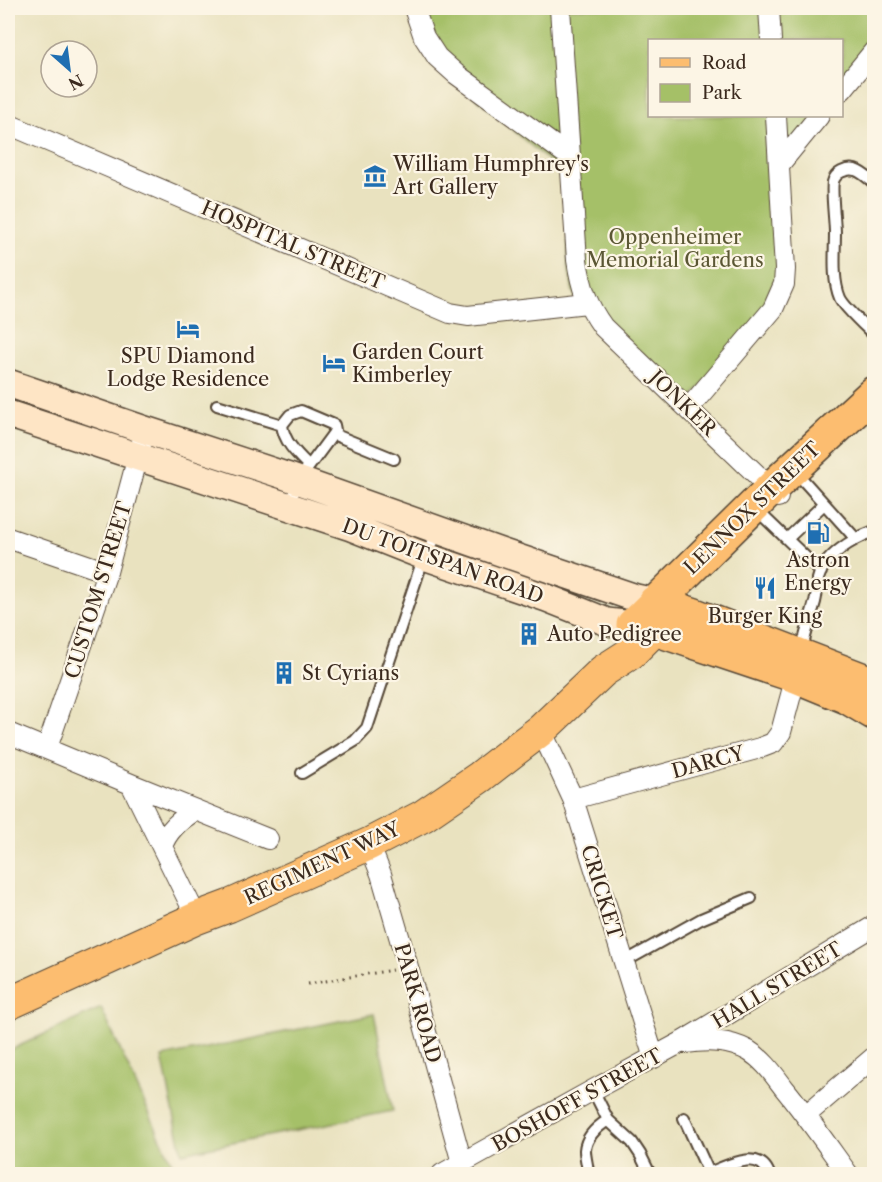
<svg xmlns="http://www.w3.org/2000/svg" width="882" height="1182" viewBox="0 0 882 1182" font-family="'Libre Caslon Text',serif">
<rect width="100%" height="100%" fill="#fcf5e5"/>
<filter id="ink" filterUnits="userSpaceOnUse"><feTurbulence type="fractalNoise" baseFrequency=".0167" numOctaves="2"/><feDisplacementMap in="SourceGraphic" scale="12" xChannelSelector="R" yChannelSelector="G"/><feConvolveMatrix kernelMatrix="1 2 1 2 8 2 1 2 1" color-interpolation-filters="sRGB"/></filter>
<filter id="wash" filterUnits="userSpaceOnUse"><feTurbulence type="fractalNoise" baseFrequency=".008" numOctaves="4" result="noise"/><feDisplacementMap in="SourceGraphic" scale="24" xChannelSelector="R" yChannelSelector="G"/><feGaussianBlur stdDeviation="1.35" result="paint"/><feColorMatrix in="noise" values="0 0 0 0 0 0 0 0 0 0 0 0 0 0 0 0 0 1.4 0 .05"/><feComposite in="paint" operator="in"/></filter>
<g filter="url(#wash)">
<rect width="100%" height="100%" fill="#e9e2bf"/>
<path fill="#a5c067" stroke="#707542" stroke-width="1.5" d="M 410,8 L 874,8 L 874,47 L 842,87 L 842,40 L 650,40 L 650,116 L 820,116 L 776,173 L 782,293 L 681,410 L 583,312 L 573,292 L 568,264 L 568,178 L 424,52 Z
M 101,1008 L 177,1174 L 8,1174 L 8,1051 Z
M 374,1014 L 393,1111 L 182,1153 L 162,1057 Z"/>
</g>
<g filter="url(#ink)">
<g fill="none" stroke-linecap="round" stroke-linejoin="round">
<g stroke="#554636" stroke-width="14">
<path id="lane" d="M 874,183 C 869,179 862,172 855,170 C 846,168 835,173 833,182 C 831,192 835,221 835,233 C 835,253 832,279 840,298 C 844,307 866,327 874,335
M 217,405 L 282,425 L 290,415 L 301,411 L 334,425 L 335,430 L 333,434 L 299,480 L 288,507
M 282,425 C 284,442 297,454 309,466
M 333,434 L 394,459
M 803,480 L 856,539
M 765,518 L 821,572
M 787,539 L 824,504
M 801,653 C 805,635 810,619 815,602 C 817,594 817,586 818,579 C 824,555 853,539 874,531
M 302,773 L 355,741 L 367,728 L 424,556 L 440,531
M 624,962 L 701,919 L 751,898
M 593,1090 L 608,1120 L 632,1142 L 640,1154 L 650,1174
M 684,1118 L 709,1173
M 588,1174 C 588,1166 585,1158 585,1150 C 586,1137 597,1127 608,1120
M 706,1174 C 725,1167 759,1147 769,1174"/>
</g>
<g stroke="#554636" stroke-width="22">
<path id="street" d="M 414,8 L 424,37 L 437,57 L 456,74 L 570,157
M 560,8 L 577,260 C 581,287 587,305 603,327 L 756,474 L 778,497
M 769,8 L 771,40
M 842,90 L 874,51
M 8,124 L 450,313 L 468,316 L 477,315 L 587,303
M 779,165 L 819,116
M 689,408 L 773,309 L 784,284 L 785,269 L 776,116
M 8,538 L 107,572
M 541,730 L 573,799 L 654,1058
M 8,733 L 131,784 L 197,918
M 47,748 L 107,572 L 141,445
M 131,784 L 268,839
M 573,799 L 760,748 L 773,743 L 781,732 L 796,676
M 369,844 L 381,874 L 408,967 L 462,1163
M 162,847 C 167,830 181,819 196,810
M 685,1043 C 708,1040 729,1040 749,1051 C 764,1060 774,1075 784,1088 C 807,1116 827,1145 848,1174
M 806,1115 L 874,1057
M 442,1174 L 593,1090 L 680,1043 L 874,926"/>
</g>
<g stroke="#554636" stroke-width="30">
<path id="secondary" d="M 8,383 L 145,430 L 286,476 L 503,553 L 636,598 L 655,602
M 8,414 L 351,527 L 424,556 L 547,598 L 607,622 L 633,625"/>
</g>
<g stroke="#554636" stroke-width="34">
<path id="primary" d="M 8,1004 L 197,918 L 229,906 L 369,844 L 423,816 L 480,777 L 516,749 L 541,730 L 603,671 L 631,653 L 655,629"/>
</g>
<g stroke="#554636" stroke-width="36">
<path id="highway" d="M 655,602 L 692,614 L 874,684
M 633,625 L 779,481 L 874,393
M 633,625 L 655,629 L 796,676 L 847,697 L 874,713"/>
</g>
<path stroke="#554636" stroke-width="3" stroke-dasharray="1.5 4.5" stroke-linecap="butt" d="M 308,984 L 392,970"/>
<use href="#lane" stroke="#fff" stroke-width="10"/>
<use href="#street" stroke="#fff" stroke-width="20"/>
<use href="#secondary" stroke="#fee5c5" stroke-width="27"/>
<use href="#primary" stroke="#fcbd6f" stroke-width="32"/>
<use href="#highway" stroke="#fcbd6f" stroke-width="33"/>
</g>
</g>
<defs>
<g id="museum-bare" transform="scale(1.8)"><path d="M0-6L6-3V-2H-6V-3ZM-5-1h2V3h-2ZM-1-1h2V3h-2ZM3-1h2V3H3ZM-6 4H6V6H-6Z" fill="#1f6fb2" stroke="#fcf5e5" stroke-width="2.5" paint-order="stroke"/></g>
<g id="hotel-bare" transform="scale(1.8)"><path d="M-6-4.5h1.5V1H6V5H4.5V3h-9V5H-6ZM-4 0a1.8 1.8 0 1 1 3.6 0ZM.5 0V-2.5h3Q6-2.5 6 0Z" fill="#1f6fb2" stroke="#fcf5e5" stroke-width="2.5" paint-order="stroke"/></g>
<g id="fuel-bare" transform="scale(1.8)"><path d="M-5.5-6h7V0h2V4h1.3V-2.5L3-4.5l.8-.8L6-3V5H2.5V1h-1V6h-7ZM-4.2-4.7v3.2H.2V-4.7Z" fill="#1f6fb2" stroke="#fcf5e5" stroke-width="2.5" paint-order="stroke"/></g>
<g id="restaurant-bare" transform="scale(1.8)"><path d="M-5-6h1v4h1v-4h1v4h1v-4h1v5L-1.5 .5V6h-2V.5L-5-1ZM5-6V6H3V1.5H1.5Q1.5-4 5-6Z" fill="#1f6fb2" stroke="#fcf5e5" stroke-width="2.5" paint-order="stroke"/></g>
<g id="building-bare" transform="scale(1.8)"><path d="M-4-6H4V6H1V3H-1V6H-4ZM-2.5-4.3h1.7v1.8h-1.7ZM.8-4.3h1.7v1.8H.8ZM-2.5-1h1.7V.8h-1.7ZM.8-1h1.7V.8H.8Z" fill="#1f6fb2" stroke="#fcf5e5" stroke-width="2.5" paint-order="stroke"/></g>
</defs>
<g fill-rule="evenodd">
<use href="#museum-bare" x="375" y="176"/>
<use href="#hotel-bare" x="188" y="329"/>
<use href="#hotel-bare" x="334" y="363"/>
<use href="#fuel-bare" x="818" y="533"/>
<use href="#restaurant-bare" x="765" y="588"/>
<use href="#building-bare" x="529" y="634"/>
<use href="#building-bare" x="284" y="673"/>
</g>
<g text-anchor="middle" stroke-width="4.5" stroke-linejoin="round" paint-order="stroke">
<g font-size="20" fill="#3b2a1e" stroke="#fcf5e5" text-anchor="start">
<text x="393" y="171">William Humphrey's<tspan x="393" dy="23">Art Gallery</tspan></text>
<text x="352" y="359">Garden Court<tspan x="352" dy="23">Kimberley</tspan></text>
<text x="188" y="363" text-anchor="middle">SPU Diamond<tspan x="188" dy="23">Lodge Residence</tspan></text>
<text x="818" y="567" text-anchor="middle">Astron<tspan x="818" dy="23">Energy</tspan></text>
<text x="765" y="623" text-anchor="middle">Burger King</text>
<text x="547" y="641">Auto Pedigree</text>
<text x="302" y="680">St Cyrians</text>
</g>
<g font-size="20" fill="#5b5734" stroke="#fcf5e5">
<text x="675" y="244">Oppenheimer<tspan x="675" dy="23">Memorial Gardens</tspan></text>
</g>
<g font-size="20" fill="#3b2a1e" stroke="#fcf5e5">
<text transform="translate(293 245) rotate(23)" y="7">HOSPITAL STREET</text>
<text transform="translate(683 403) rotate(44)" y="7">JONKER</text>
<text transform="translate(752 508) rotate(-44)" y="7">LENNOX STREET</text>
<text transform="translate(443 561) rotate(20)" y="7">DU TOITSPAN ROAD</text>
<text transform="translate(98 590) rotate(-73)" y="7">CUSTOM STREET</text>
<text transform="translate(708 762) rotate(-15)" y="7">DARCY</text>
<text transform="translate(322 863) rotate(-25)" y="7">REGIMENT WAY</text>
<text transform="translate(602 892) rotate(73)" y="7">CRICKET</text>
<text transform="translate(777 985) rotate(-31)" y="7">HALL STREET</text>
<text transform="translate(418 1003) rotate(74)" y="7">PARK ROAD</text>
<text transform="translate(577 1100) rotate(-29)" y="7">BOSHOFF STREET</text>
</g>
</g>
<rect width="882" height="1182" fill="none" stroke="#fcf5e5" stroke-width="30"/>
<rect x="648" y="39" width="195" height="78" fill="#fcf5e5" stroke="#afa495" stroke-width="1.5"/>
<rect x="660" y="58" width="30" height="9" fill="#fcbd6f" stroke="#afa495" stroke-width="1.5"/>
<text x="702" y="69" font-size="18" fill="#3b2a1e">Road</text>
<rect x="660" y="84" width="30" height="18" fill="#a5c067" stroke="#afa495" stroke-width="1.5"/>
<text x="702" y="99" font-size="18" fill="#3b2a1e">Park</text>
<g transform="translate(69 69) rotate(152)"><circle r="28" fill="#fcf5e5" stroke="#afa495" stroke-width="1.5"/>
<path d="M0-4.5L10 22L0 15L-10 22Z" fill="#1f6fb2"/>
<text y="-9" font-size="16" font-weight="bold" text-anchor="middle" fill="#3b2a1e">N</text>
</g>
</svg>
